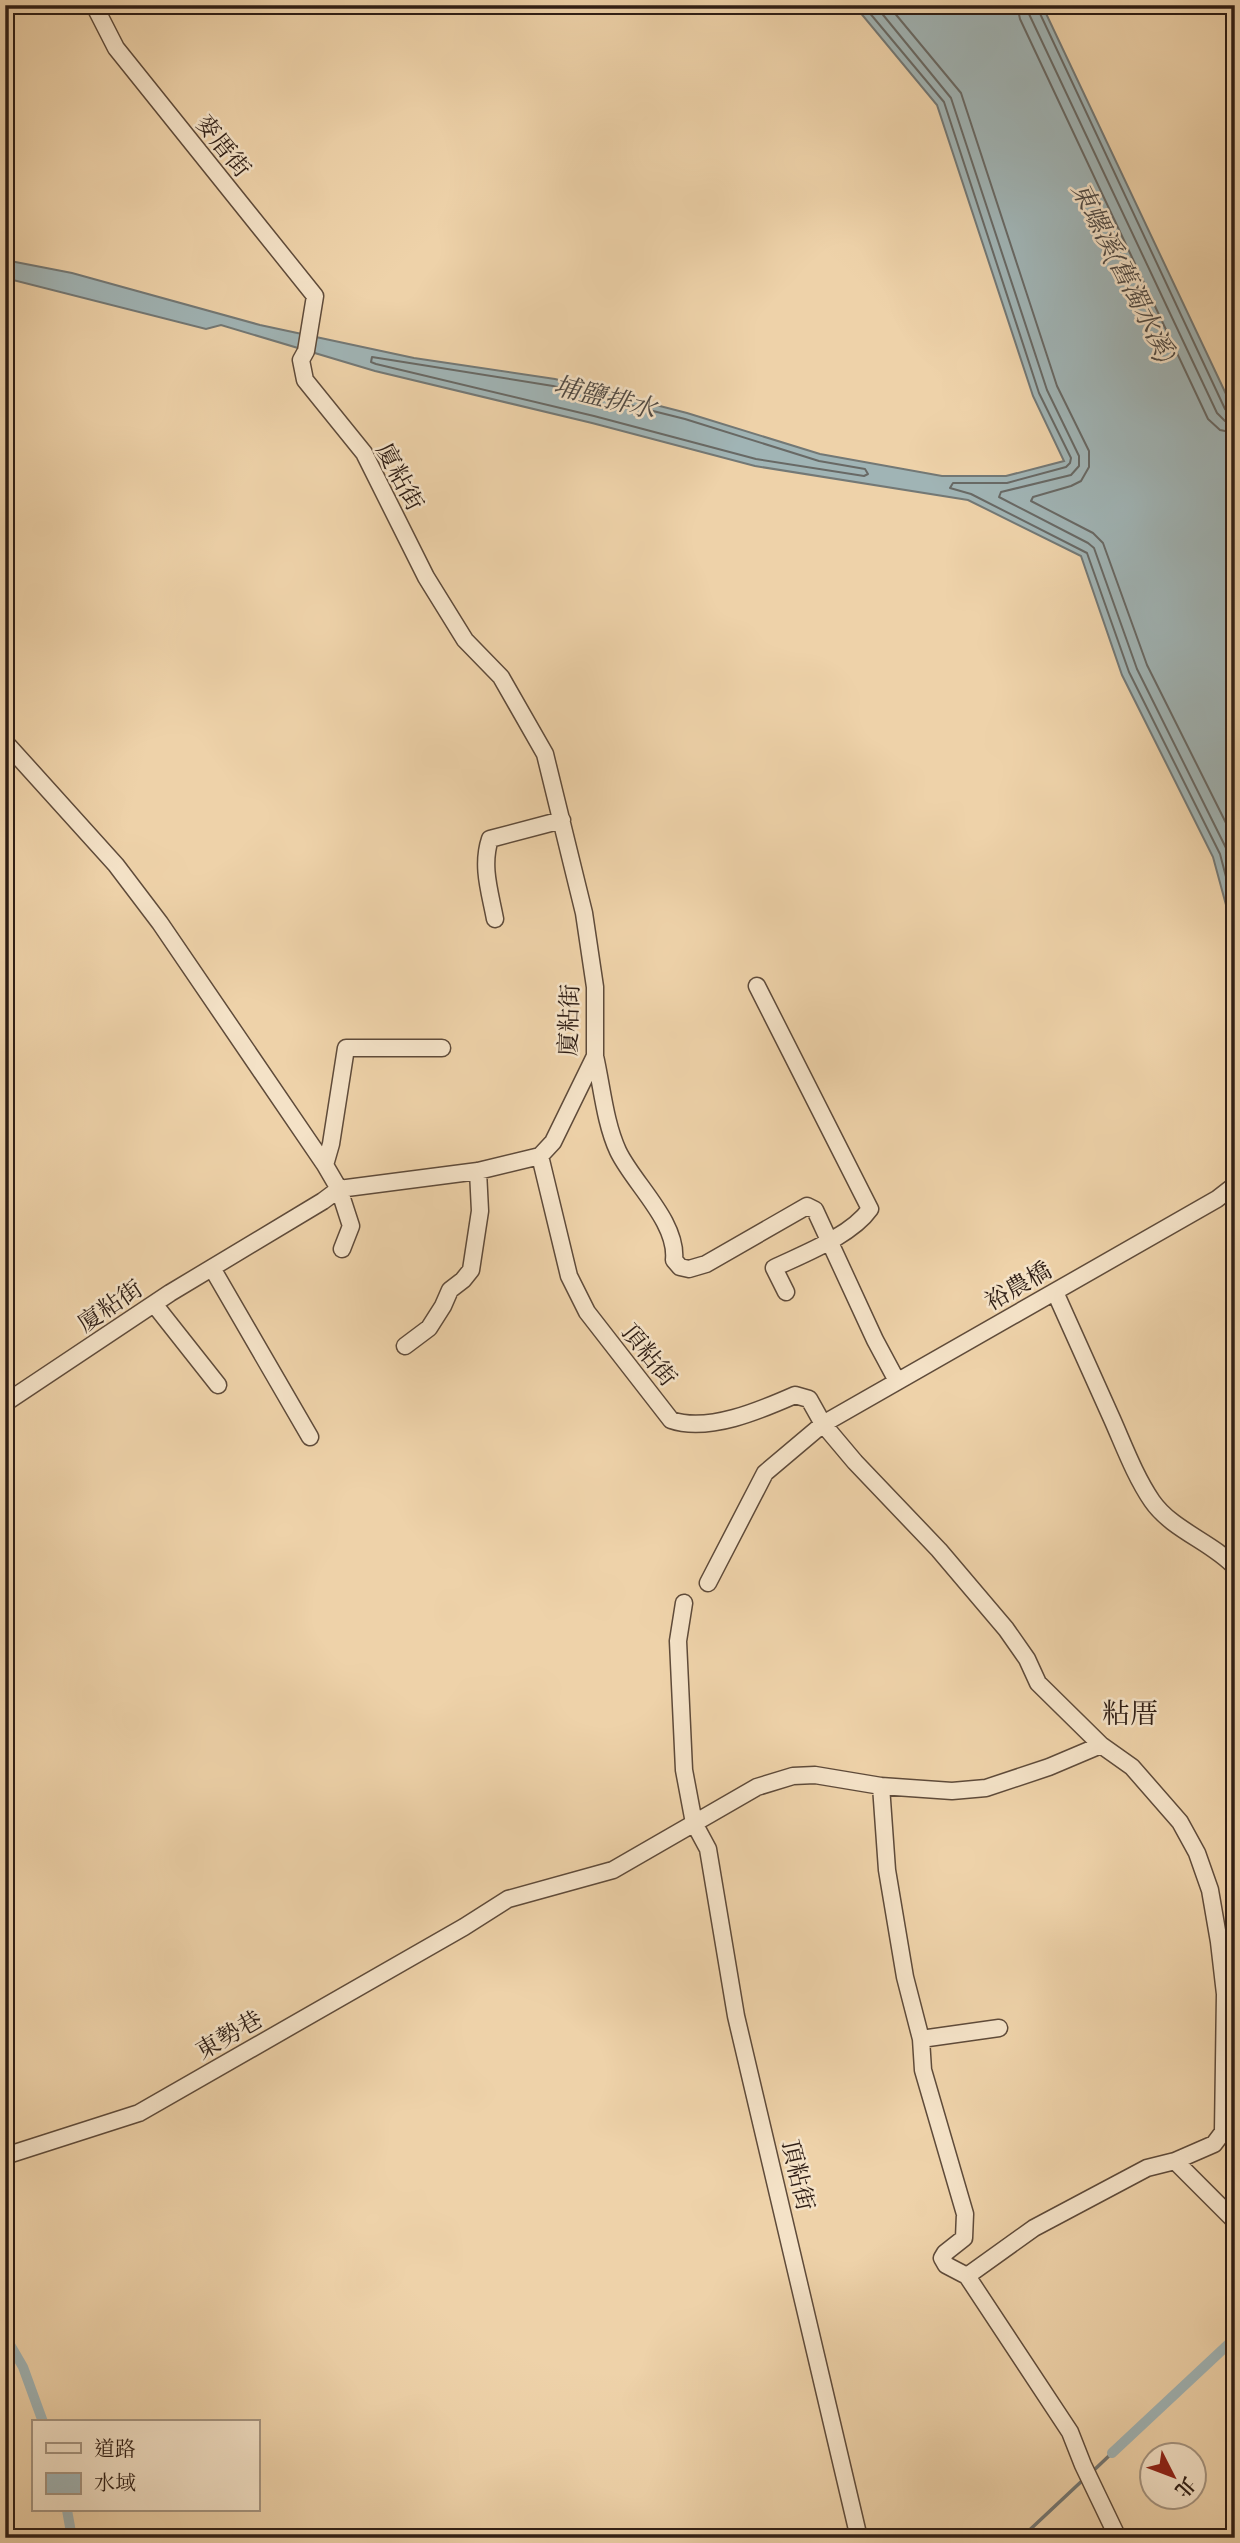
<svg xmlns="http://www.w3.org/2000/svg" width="1240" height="2543" viewBox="0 0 1240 2543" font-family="'IM FELL English','Noto Serif TC',serif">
<rect width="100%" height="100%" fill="#eed2a9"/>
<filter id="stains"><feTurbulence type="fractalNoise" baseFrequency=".00286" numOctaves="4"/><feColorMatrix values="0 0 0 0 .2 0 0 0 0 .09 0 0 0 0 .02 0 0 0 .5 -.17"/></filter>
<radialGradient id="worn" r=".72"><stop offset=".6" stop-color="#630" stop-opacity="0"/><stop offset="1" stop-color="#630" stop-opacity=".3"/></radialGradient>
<path fill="#a0b4b5" stroke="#737875" stroke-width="2" d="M 854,5 L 1042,5 L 1235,413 L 1235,938 L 1213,857 L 1122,675 L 1081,556 L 968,500 L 755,466 L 592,423 L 375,371 L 221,325 L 206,329 L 5,278 L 5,260 L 72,273 L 260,325 L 414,358 L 555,379 L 687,413 L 820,454 L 942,476 L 1006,476 L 1064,461 L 1033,396 L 937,105 Z"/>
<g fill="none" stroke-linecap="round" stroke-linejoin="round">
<path stroke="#686965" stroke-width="2" d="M 863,5 L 944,102 L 1039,393 L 1071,458 L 1070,463 L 1066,467 L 1007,483 L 953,483 L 950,488 L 971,494 L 1087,553 L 1129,672 L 1220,854 L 1235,911
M 875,5 L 951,98 L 1047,390 L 1079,456 L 1079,466 L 1071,475 L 1001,492 L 999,497 L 1088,543 L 1094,548 L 1137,669 L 1227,850 L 1235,876
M 888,5 L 961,93 L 1057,386 L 1089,451 L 1089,467 L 1081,481 L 1071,486 L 1033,497 L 1031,501 L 1093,533 L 1103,543 L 1147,665 L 1235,841
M 1017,5 L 1020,19 L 1208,419 L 1220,430 L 1235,433
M 1028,5 L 1029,14 L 1217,413 L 1225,421 L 1235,423
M 1036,5 L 1225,409 L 1229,413 L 1235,414
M 372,357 L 553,386 L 685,419 L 819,461 L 865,469 L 868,474 L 864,476 L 756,459 L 594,416 L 376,364 L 371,362 Z"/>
<path stroke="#737875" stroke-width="3.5" d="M 1092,2472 L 1112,2453
M 1021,2538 L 1084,2479"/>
<path stroke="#a0b4b5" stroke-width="10" d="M 5,2336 L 23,2367 L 43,2422
M 1112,2453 L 1235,2338
M 67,2510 L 72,2538"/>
<g stroke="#5f4b3a" stroke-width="19">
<path id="minor" d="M 5,742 L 116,865 L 160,923 L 325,1165 L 339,1189 L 351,1226 L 342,1249
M 495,919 C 490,892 481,866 490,839 L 562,820
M 757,986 L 870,1209 C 851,1236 803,1254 774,1268 L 786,1292
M 595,1056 C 602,1087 605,1123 618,1151 C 633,1183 678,1222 674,1260 L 680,1267 L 689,1269 L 706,1264 L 807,1206 L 815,1210 L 875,1340 L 897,1381
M 540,1156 L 569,1276 L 587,1312 L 671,1420 C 708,1433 761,1410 795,1395 L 809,1399 L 823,1424 L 855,1462 L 939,1550 L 1006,1629 L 1027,1659 L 1038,1683 L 1101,1745 L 1132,1767 L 1180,1822 L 1197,1853 L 1210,1890 L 1219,1942 L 1225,1994 L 1223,2132 L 1214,2144 L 1175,2161 L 1147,2168 L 1034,2228 L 967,2276
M 325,1165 L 331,1144 L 346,1048 L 442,1048
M 212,1268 L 310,1437
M 1055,1292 C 1074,1334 1093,1376 1112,1419 C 1124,1446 1135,1476 1152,1501 C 1172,1530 1212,1542 1235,1567
M 154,1304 L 218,1385
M 405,1346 L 429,1328 L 443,1306 L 450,1290 L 463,1280 L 471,1270 L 480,1211 L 478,1171
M 5,1403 L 170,1293 L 323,1201 L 339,1189 L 478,1171 L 540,1156 L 553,1142 L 595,1056 L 595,987 L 584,913 L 545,754 L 501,677 L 465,640 L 426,577 L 364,453 L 305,380 L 301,360 L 306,351 L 315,296 L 116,48 L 94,5
M 708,1583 L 765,1473 L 823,1424 L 1217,1199 L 1235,1185
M 684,1603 L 678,1641 L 684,1770 L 694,1823 L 708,1849 L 736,2016 L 859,2538
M 881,1786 L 887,1870 L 905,1977 L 921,2039 L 923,2070 L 965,2214 L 964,2238 L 945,2253 L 942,2258 L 946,2265 L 967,2276 L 1070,2432 L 1083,2465 L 1118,2538
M 921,2039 L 999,2028
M 5,2156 L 139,2113 L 464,1927 L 508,1899 L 613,1870 L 757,1787 L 793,1776 L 815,1775 L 881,1786 L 952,1791 L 986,1788 L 1049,1767 L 1101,1745
M 1175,2161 L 1235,2221"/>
</g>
<use href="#minor" stroke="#f4e2c7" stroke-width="16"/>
</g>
<g text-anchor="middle" stroke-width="5" stroke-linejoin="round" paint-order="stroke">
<g font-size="24" fill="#2f1e15" stroke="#f4e2c7">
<text transform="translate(223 146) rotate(51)" y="8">麥厝街</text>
<text transform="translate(400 477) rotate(62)" y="8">廈粘街</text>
<text transform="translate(569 1020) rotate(-88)" y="8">廈粘街</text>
<text transform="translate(1018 1286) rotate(-30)" y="8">裕農橋</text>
<text transform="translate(110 1306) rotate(-34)" y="8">廈粘街</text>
<text transform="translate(649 1355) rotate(51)" y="8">頂粘街</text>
<text transform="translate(229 2035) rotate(-30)" y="8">東勢巷</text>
<text transform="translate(798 2175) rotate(77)" y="8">頂粘街</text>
</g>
<g font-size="26" font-style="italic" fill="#514b45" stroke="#f4e2c7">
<text transform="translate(1124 272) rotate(63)" y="9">東螺溪(舊濁水溪)</text>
<text transform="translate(605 397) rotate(14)" y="9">埔鹽排水</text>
</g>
<g font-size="28" fill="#2f1e15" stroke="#f4e2c7">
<text x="1130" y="1723">粘厝</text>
</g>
</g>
<rect width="1240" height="2543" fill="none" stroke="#eed2a9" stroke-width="28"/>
<rect x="7" y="7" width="1226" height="2529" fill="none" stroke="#2f1e15" stroke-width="3.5"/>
<rect x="14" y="14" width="1212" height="2515" fill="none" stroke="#2f1e15" stroke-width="2"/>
<rect x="32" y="2420" width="228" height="91" fill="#f4e2c7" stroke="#a59480" stroke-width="2"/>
<rect x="46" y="2443" width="35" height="10" fill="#f4e2c7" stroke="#a59480" stroke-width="2"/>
<text x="94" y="2456" font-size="21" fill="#2f1e15">道路</text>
<rect x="46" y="2473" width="35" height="21" fill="#a0b4b5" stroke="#a59480" stroke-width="2"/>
<text x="94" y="2490" font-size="21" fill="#2f1e15">水域</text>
<g transform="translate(1173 2476) rotate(132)"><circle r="33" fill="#f4e2c7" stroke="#a59480" stroke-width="2"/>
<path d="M0-5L12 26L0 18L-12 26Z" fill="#8f2418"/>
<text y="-10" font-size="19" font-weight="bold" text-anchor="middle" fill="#2f1e15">北</text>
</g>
<rect width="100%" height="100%" filter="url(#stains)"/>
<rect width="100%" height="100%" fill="url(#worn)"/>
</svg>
